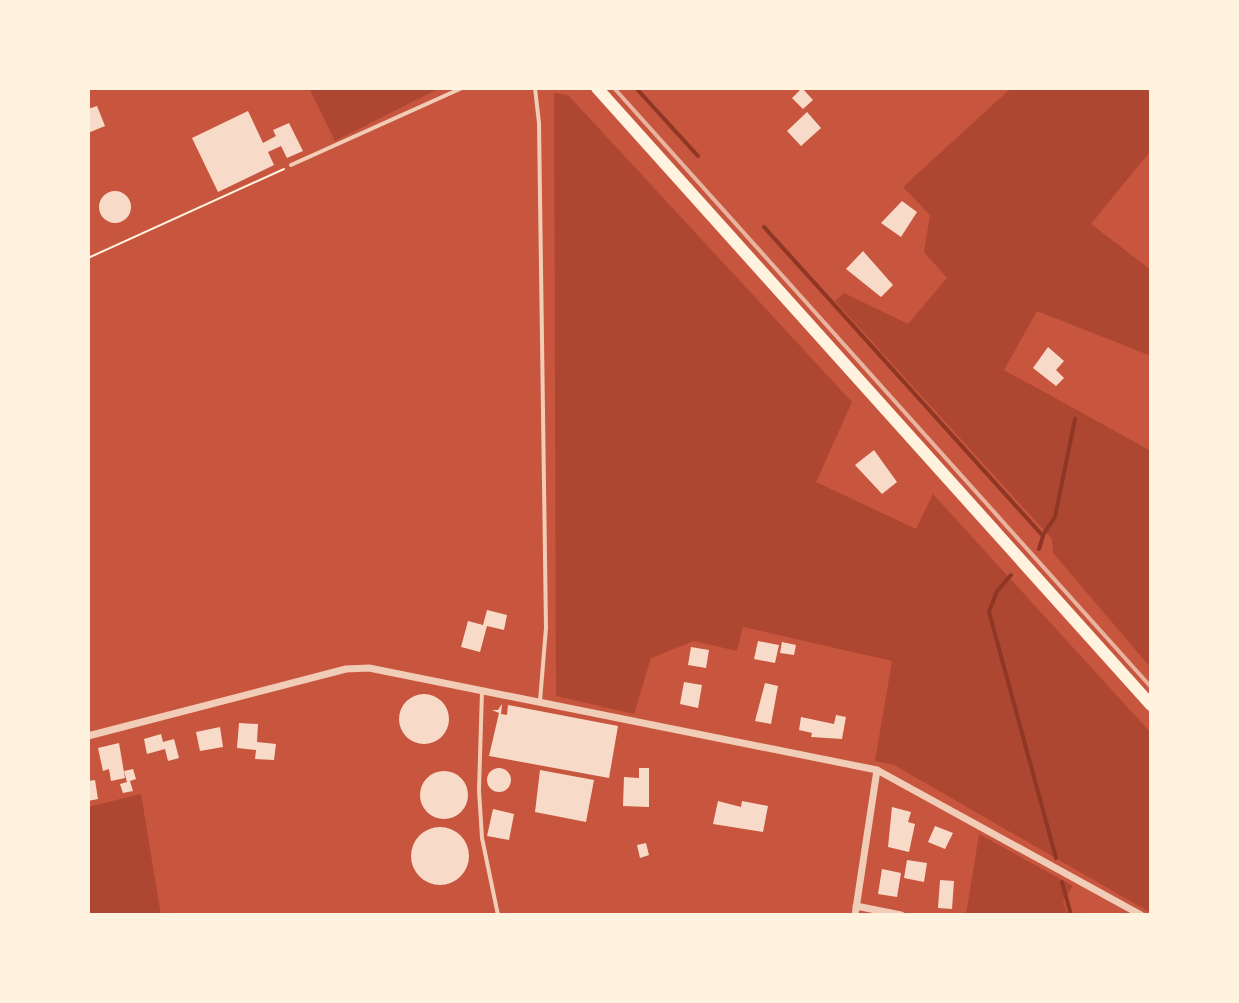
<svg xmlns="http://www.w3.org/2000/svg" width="1239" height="1003" viewBox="0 0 1239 1003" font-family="Manrope,sans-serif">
<rect width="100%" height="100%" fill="#c8553d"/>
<path fill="#ae4732" d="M 309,88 L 440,88 L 335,141 Z
M 1011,88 L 1151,88 L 1151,150 L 1091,224 L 1151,270 L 1151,356 L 1037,311 L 1004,370 L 1151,451 L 1151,668 L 1053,553 L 1052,539 L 835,301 L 844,293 L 908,324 L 947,278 L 924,252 L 930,215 L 903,187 Z
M 554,93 L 568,95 L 852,402 L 816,482 L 916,529 L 933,494 L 1151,733 L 1151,913 L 894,765 L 875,761 L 892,661 L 743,627 L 737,651 L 694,641 L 651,658 L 634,714 L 556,696 Z
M 141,794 L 161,915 L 88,915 L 88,807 Z
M 979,834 L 1073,886 L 1063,901 L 1068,915 L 966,915 Z"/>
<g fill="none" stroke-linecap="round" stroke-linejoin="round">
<path stroke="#8f3625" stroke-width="4" d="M 636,88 L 698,156
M 764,227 L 1043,536 L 1039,549
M 1043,535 L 1055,517 L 1075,419
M 1011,575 L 997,591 L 989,612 L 1056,858
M 1062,882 L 1071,915"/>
</g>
<path fill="#f7dbc8" d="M 802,88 L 813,100 L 803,109 L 792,98 Z
M 97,106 L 105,126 L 88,133 L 88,109 Z
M 248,111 L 263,143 L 276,136 L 273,130 L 289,123 L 303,151 L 287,158 L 281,146 L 268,152 L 274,165 L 218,192 L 192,138 Z
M 807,112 L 821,128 L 801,146 L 787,131 Z
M99 207a16 16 0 1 1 32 0a16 16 0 1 1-32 0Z
M 902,201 L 917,212 L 901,237 L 881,223 Z
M 863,251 L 893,285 L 881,297 L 846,269 Z
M 1048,347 L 1064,361 L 1056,370 L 1064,378 L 1056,386 L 1033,368 Z
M 874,450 L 897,482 L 882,494 L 855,465 Z
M 487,610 L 507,615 L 504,630 L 487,626 L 480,652 L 461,647 L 468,621 L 483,625 Z
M 758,641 L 779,645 L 775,663 L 754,659 Z
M 782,642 L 796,645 L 794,655 L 780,653 Z
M 691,647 L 709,650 L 706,668 L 688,665 Z
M 684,682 L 702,685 L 698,708 L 680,704 Z
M 765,683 L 778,686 L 771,724 L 755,721 Z
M399 719a25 25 0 1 1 50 0a25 25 0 1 1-50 0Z
M 502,704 L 501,714 L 507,715 L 508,705 L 618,726 L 609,778 L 489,756 L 499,713 L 492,710 L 498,710 Z
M 836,715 L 846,717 L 842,739 L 811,737 L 812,733 L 799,730 L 801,717 L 834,724 Z
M 239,723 L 258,724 L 257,742 L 276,744 L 274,760 L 255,759 L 256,750 L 237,748 Z
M 220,727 L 223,747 L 200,751 L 196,732 Z
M 161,734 L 163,742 L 174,739 L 179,758 L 168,761 L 165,749 L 147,754 L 144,739 Z
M 119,743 L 125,778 L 111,781 L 109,769 L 103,771 L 98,748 Z
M 639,768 L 649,768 L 649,807 L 623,806 L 624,777 L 639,778 Z
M487 780a12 12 0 1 1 24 0a12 12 0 1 1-24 0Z
M 133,769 L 136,779 L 130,781 L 133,791 L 123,793 L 120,784 L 127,782 L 124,771 Z
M 540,770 L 594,780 L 586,822 L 535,812 Z
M420 795a24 24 0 1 1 48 0a24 24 0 1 1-48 0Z
M 95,780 L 98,799 L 88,801 L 88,781 Z
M 718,801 L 741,807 L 742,801 L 768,806 L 763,832 L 713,824 Z
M 892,807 L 911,812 L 908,822 L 915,824 L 909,852 L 888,847 Z
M 493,809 L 514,814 L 509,840 L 487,836 Z
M 935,826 L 953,833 L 945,849 L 928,842 Z
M411 856a29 29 0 1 1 58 0a29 29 0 1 1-58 0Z
M 646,843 L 649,855 L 640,858 L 637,845 Z
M 907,860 L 927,863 L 924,882 L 904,878 Z
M 882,869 L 901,873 L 897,897 L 878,894 Z
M 940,880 L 954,881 L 952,909 L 938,908 Z"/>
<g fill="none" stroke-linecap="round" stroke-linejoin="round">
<path stroke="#fff3e0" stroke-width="2" d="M 88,258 L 284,169"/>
<path stroke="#f1ccb7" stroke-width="4" d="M 535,88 L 539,123 L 546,628 L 540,701
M 291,165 L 462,88
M 482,691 L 479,790 L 482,838 L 498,915"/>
<path stroke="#f1ccb7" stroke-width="7" d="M 88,736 L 346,669 L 369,668 L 877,770 L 1141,915
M 856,906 L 901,915
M 855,915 L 877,770"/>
<path stroke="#fff3e0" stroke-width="12" d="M 597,88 L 1151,705"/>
<path stroke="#e9b49f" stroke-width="4" d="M 614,88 L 1151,687"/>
</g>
<rect width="1239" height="1003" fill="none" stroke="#fff3e0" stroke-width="180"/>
</svg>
